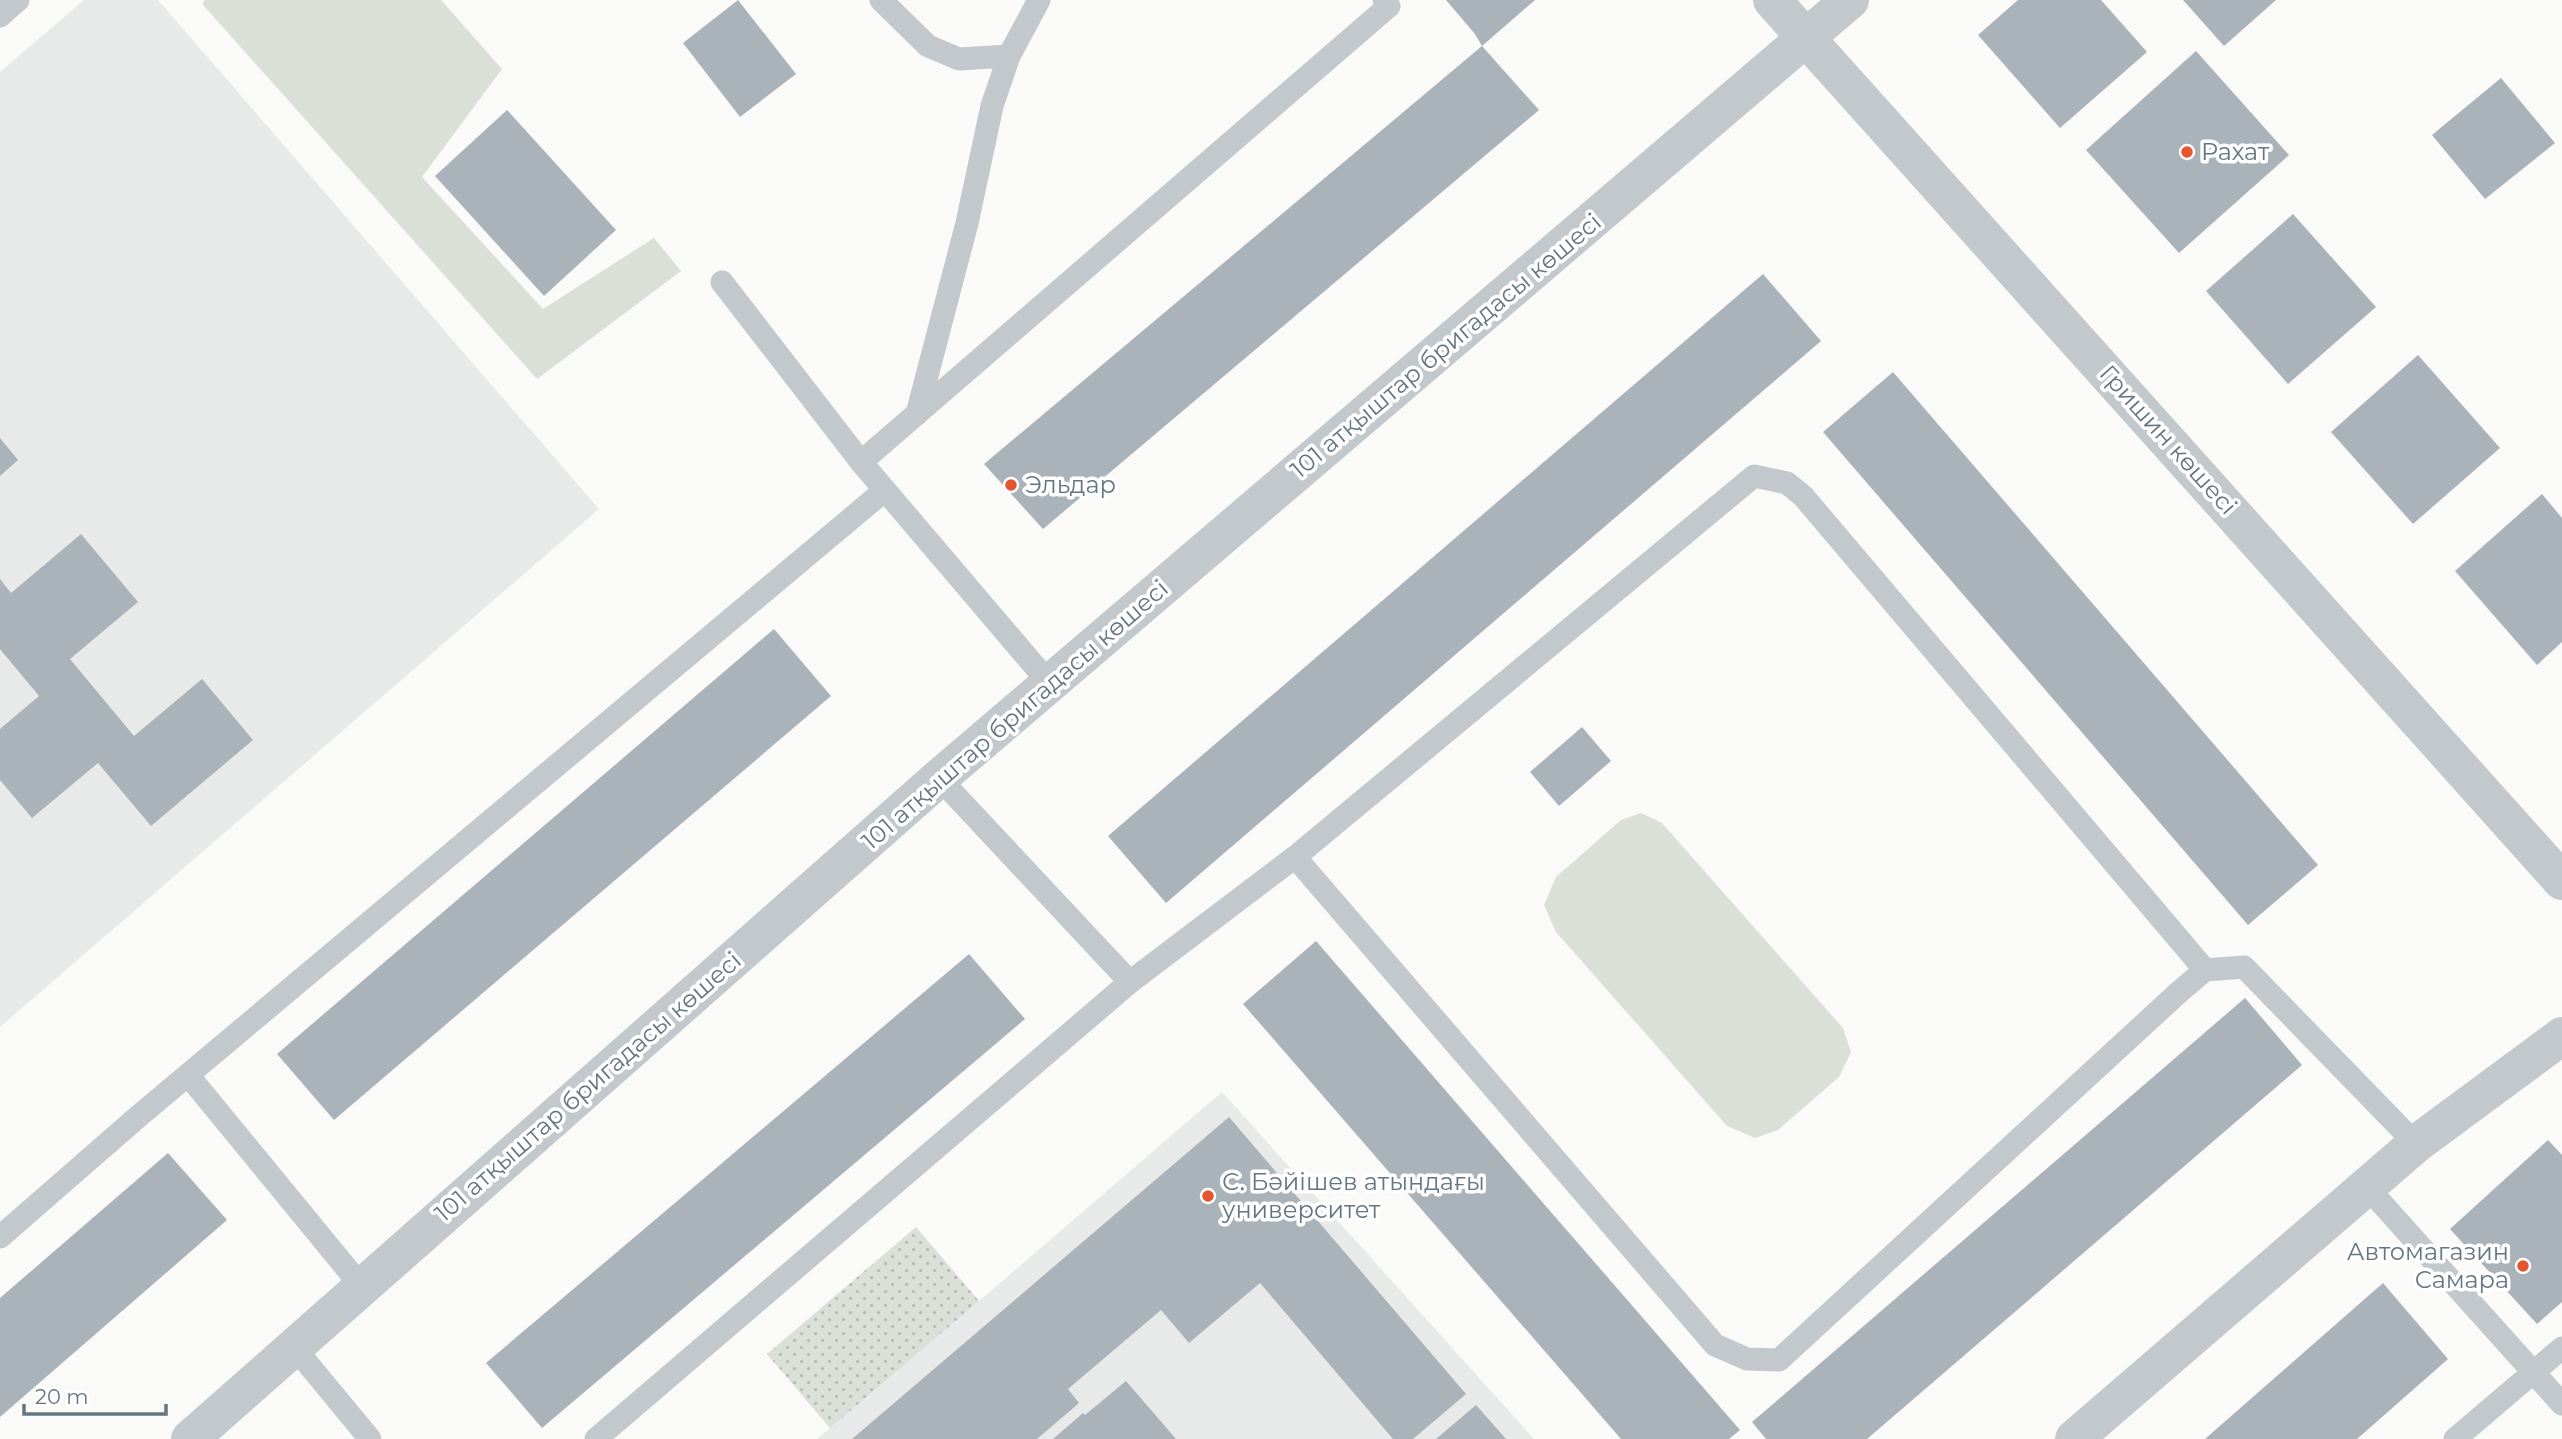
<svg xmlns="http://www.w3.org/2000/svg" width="2562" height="1439" viewBox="0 0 2562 1439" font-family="Montserrat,sans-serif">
<defs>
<pattern id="park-dots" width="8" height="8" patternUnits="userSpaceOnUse" patternTransform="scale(1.75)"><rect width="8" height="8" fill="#dadfd7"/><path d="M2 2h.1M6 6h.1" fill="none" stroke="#b4b9b4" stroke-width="1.8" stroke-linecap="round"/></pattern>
</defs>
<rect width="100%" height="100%" fill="#fafaf8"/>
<path fill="#e8e9e9" d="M 84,0 L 158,0 L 599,509 L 0,1027 L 0,72 Z
M 1222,1092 L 1534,1439 L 817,1439 L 979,1301 Z"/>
<path fill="#dadfd7" d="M 204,0 L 441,0 L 502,69 L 422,177 L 543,309 L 654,238 L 681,271 L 537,379 L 203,5 Z
M 1641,813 L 1662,823 L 1843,1028 L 1851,1052 L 1839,1077 L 1778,1130 L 1755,1138 L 1727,1126 L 1556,932 L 1544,905 L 1556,877 L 1621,820 Z"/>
<path fill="url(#park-dots)" d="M 916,1227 L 979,1301 L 830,1428 L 767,1354 Z"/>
<path fill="#aab3b9" d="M 738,0 L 796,74 L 740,117 L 683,43 Z
M 1446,0 L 1535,0 L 1482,46 L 1475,34 Z
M 2018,0 L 2101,0 L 2147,52 L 2060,128 L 1978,35 Z
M 2183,0 L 2276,0 L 2224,46 Z
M 1482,46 L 1539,110 L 1043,529 L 984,464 Z
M 2196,51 L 2289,155 L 2179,253 L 2086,150 Z
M 2501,78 L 2555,143 L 2485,199 L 2432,135 Z
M 507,110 L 616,230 L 544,296 L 435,176 Z
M 2293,214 L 2376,307 L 2288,384 L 2206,291 Z
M 1763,274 L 1821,341 L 1166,903 L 1108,836 Z
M 2418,355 L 2500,448 L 2413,524 L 2331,432 Z
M 1893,372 L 2318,865 L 2248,925 L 1823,432 Z
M 0,438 L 18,460 L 0,476 Z
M 2542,494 L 2562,518 L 2562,642 L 2537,665 L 2455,571 Z
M 81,534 L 138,602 L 70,659 L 134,736 L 202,679 L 253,740 L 151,826 L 98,763 L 32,818 L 0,780 L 0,729 L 39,696 L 0,649 L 0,579 L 11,593 Z
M 774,629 L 831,696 L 334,1120 L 277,1054 Z
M 1582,727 L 1611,761 L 1559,806 L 1530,772 Z
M 1316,941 L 1740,1430 L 1729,1439 L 1621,1439 L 1243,1004 Z
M 969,954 L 1025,1019 L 542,1428 L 486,1363 Z
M 2245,998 L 2302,1065 L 1867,1439 L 1766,1439 L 1752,1422 Z
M 1229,1117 L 1466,1394 L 1413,1439 L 1393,1439 L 1260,1283 L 1189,1343 L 1161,1310 L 1068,1389 L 1079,1403 L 1037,1439 L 852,1439 Z
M 2548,1140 L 2562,1155 L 2562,1302 L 2537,1324 L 2450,1229 Z
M 168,1153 L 227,1220 L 0,1417 L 0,1298 Z
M 2383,1283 L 2448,1359 L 2357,1439 L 2205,1439 Z
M 1126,1381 L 1176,1439 L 1053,1439 L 1083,1413 L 1085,1415 Z
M 1476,1405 L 1506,1439 L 1436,1439 Z"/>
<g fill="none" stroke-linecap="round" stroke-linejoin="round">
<path stroke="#c3c8cc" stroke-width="23" d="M 881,0 L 928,46 L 959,59 L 1009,56
M 0,16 L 18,0
M 722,282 L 861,462 L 1050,684
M 917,414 L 967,223 L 992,106 L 1009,56 L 1039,0
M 861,462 L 1389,6 L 1384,0
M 939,778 L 1130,982
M 1295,857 L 1715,1345 L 1747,1359 L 1779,1360 L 2178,993 L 2205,970 L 2244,967 L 2416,1144
M 188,1075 L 362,1287
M 2367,1187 L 2562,1404
M 0,1237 L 140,1115 L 885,490
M 294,1347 L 370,1439
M 596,1439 L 1130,982 L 1295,857 L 1754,476 L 1787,483 L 1803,496 L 2205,970
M 2455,1439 L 2562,1348"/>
<path stroke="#c3c8cc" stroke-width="38" d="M 1772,0 L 2562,881
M 2074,1439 L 2416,1144 L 2562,1036"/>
<path stroke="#c3c8cc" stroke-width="38" d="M 190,1439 L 939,778 L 1850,0"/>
</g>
<g fill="#e4572e" stroke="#fff" stroke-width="2.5">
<circle cx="2187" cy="152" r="7"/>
<circle cx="1011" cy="485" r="7"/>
<circle cx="1208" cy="1196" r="7"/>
<circle cx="2523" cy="1266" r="7"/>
</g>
<g text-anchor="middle" stroke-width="7" stroke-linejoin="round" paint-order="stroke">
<g font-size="24" fill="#657683" stroke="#fff" text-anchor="start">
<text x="2201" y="160">Рахат</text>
<text x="1025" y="493">Эльдар</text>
<text x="1222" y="1190">С. Бәйішев атындағы<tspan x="1222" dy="28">университет</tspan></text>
<text x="2509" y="1260" text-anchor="end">Автомагазин<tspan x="2509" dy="28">Самара</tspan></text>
</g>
<g font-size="24" fill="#657683" stroke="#fff">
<text transform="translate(1446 346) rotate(-40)" y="8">101 атқыштар бригадасы көшесі</text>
<text transform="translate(2168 440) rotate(48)" y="8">Гришин көшесі</text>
<text transform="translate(1015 715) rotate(-41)" y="8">101 атқыштар бригадасы көшесі</text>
<text transform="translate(588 1087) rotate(-41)" y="8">101 атқыштар бригадасы көшесі</text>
</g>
</g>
<path d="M24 1404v10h142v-10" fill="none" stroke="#657683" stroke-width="3.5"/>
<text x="35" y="1404" font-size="21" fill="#657683" stroke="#ffffff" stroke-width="5" paint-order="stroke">20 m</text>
</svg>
